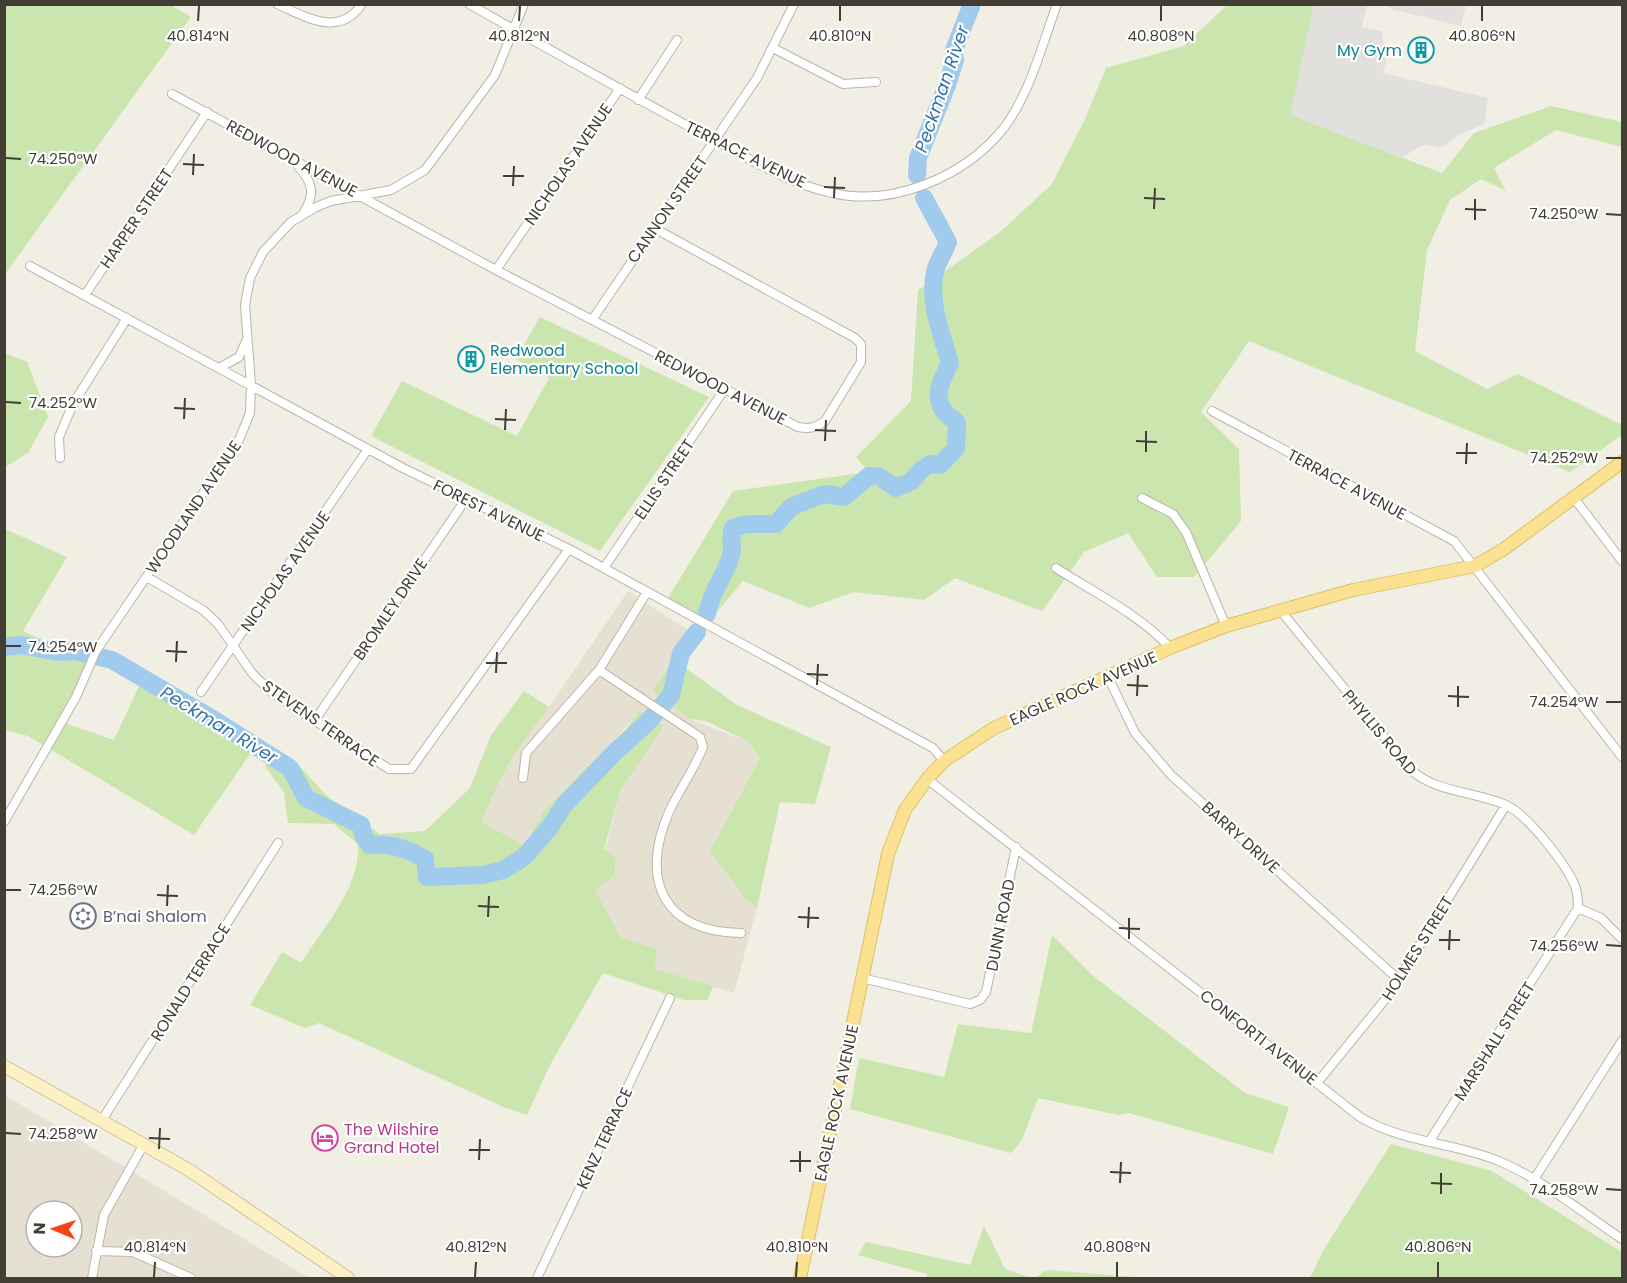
<svg xmlns="http://www.w3.org/2000/svg" width="1627" height="1283" viewBox="0 0 1627 1283" font-family="Poppins,sans-serif">
<rect width="100%" height="100%" fill="#f1eee4"/>
<path fill="#e5e0d2" fill-rule="evenodd" d="M 628,591 L 689,631 L 653,690 L 689,719 L 749,742 L 760,758 L 710,851 L 757,908 L 734,993 L 654,969 L 657,949 L 621,937 L 595,890 L 621,789 L 664,724 L 639,711 L 525,847 L 482,822 L 499,778 L 515,750 L 549,707 Z
M 5,1095 L 309,1278 L 5,1278 ZM 36,1211 L 72,1211 L 72,1247 L 36,1247 Z"/>
<path fill="#cae5ad" d="M 5,4 L 171,5 L 191,17 L 5,274 Z
M 1227,5 L 1314,5 L 1291,115 L 1442,173 L 1474,133 L 1551,106 L 1622,122 L 1622,147 L 1556,130 L 1494,168 L 1506,191 L 1481,179 L 1450,200 L 1427,250 L 1415,351 L 1487,389 L 1518,374 L 1622,425 L 1622,435 L 1570,472 L 1249,341 L 1201,412 L 1239,449 L 1241,521 L 1194,577 L 1157,577 L 1128,533 L 1084,552 L 1042,611 L 955,578 L 924,600 L 854,592 L 809,608 L 743,581 L 707,623 L 667,600 L 733,491 L 868,472 L 856,457 L 911,401 L 918,290 L 999,233 L 1052,184 L 1085,119 L 1106,68 L 1184,46 Z
M 540,317 L 709,397 L 600,551 L 371,436 L 402,381 L 517,436 L 549,378 L 516,359 Z
M 5,353 L 27,362 L 48,417 L 28,453 L 5,467 Z
M 5,529 L 67,557 L 23,631 L 92,663 L 65,723 L 114,740 L 143,677 L 257,744 L 194,835 L 28,736 L 5,730 Z
M 673,659 L 737,705 L 831,747 L 815,804 L 780,802 L 757,908 L 745,898 L 710,851 L 760,758 L 749,742 L 706,721 L 689,719 L 653,690 Z
M 524,691 L 549,707 C 516,749 501,772 482,822 L 525,846 L 544,811 L 626,729 L 639,711 L 664,725 L 621,789 L 604,849 L 615,858 L 615,875 L 595,890 L 621,937 L 657,949 L 654,969 L 713,986 L 708,1000 L 684,1000 L 603,973 L 550,1065 L 527,1115 L 506,1108 L 319,1023 L 305,1028 L 250,1005 L 282,952 L 301,963 C 323,928 361,887 358,844 L 334,824 L 288,823 L 284,792 L 266,768 L 265,743 L 293,759 L 326,795 L 380,834 L 425,831 L 470,788 L 491,735 Z
M 1052,935 L 1092,975 L 1245,1093 L 1289,1107 L 1273,1154 L 1129,1113 L 1119,1115 L 1038,1098 L 1022,1140 L 1011,1153 L 850,1109 L 859,1058 L 944,1077 L 958,1024 L 1031,1033 Z
M 1391,1144 L 1492,1171 L 1622,1252 L 1622,1278 L 1310,1278 L 1324,1249 Z
M 984,1226 L 1005,1269 L 1032,1278 L 927,1278 L 927,1274 L 858,1255 L 866,1242 L 970,1265 Z
M 1047,1270 L 1147,1278 L 1034,1278 Z"/>
<path fill="#e2e0dc" d="M 1314,5 L 1367,5 L 1362,27 L 1382,31 L 1386,62 L 1383,73 L 1488,98 L 1484,124 L 1459,135 L 1441,148 L 1425,144 L 1401,158 L 1290,115 Z
M 1386,5 L 1466,5 L 1461,26 L 1391,9 Z"/>
<g fill="none" stroke-linecap="round" stroke-linejoin="round">
<path stroke="#a1cbed" stroke-width="18" d="M 917,175 L 918,158 L 947,85 L 955,60 L 954,50 L 972,4
M 707,614 C 711,592 724,577 731,556 C 734,546 729,539 733,528 L 746,524 L 776,524 L 791,507 L 824,494 L 844,497 L 869,476 L 878,476 L 896,488 L 912,481 L 920,471 L 930,464 L 940,465 L 956,448 L 957,423 C 953,418 946,415 943,410 C 933,394 943,377 950,363 C 942,335 928,302 935,272 C 937,262 944,253 948,242 L 924,198
M 4,647 L 22,645 L 57,652 L 75,651 L 112,660 L 216,721 L 290,768 L 306,798 L 361,825 L 364,837 L 370,845 C 392,844 406,848 425,859 L 427,877 L 483,875 L 503,870 L 524,857 L 550,827 L 564,805 L 615,752 L 646,724 L 671,695 L 681,653 L 697,632"/>
<g stroke="#bcb6a7" stroke-width="10">
<path id="minor" d="M 277,4 C 306,17 339,38 362,4
M 469,4 C 550,50 630,95 712,139 C 751,159 789,184 832,193 C 893,207 964,177 1003,129 C 1030,94 1042,45 1057,4
M 773,48 L 843,84 L 876,82
M 172,94 L 496,270 L 798,427 C 809,429 816,428 825,421 L 861,362 L 861,344 L 855,338 L 654,228
M 638,100 L 677,40
M 298,166 C 312,182 316,193 304,212
M 30,266 L 403,468 L 569,549 L 933,748 L 944,761
M 496,270 L 620,88
M 85,295 L 207,112
M 592,320 L 757,78 L 794,4
M 219,368 L 239,357 L 246,341
M 1212,411 L 1454,541 L 1622,757
M 60,458 L 59,437 L 73,404 L 127,318
M 1142,498 L 1173,514 L 1186,532 L 1226,626
M 1574,498 L 1622,561
M 604,568 L 724,390
M 1056,568 C 1092,591 1142,616 1170,648
M 147,577 L 203,610 L 218,624 L 252,673 L 271,692 L 389,769 L 411,769 L 569,549
M 1280,610 L 1411,770 C 1437,793 1474,791 1506,805 C 1527,814 1566,864 1575,886 C 1578,893 1578,901 1578,908
M 599,670 L 700,737 L 703,747 C 694,770 679,790 669,812 C 639,881 664,932 741,933
M 1108,677 L 1135,733 L 1171,775 L 1398,979
M 201,692 L 368,449
M 315,720 L 466,499
M 523,778 L 526,753 L 599,670 L 647,592
M 927,779 L 1360,1117 C 1403,1143 1453,1142 1499,1161 C 1543,1180 1583,1213 1622,1239
M 4,822 L 76,697 L 96,651 L 239,440 L 250,413 L 251,385 L 245,305 L 250,278 L 263,252 L 291,222 L 316,207 L 331,201 L 391,190 L 425,170 L 495,75 L 524,4
M 1578,908 L 1601,918 L 1622,939
M 862,978 L 970,1004 L 980,1000 L 986,992 L 1016,847
M 1317,1083 L 1388,996 L 1506,805
M 102,1120 L 278,843
M 1429,1142 L 1578,908
M 1533,1181 L 1622,1041
M 96,1251 L 133,1252 L 191,1278
M 92,1278 L 104,1215 L 144,1144
M 537,1278 L 670,998"/>
</g>
<g stroke="#d0c295" stroke-width="14">
<path id="secondary" d="M 4,1066 L 189,1170 L 348,1278"/>
</g>
<g stroke="#dfbf64" stroke-width="14">
<path id="primary" d="M 800,1278 L 888,854 L 905,810 L 927,779 L 944,761 L 994,728 L 1170,648 L 1226,626 L 1353,590 L 1475,566 L 1504,549 L 1622,462"/>
</g>
<use href="#minor" stroke="#fff" stroke-width="8"/>
<use href="#secondary" stroke="#fdf1c3" stroke-width="12"/>
<use href="#primary" stroke="#fbe293" stroke-width="12"/>
</g>
<path fill="none" stroke="#433e34" stroke-width="2" d="M 198,21 L 199,6M 519,21 L 520,6M 840,21 L 840,6M 1161,21 L 1161,6M 1482,21 L 1482,6M 6,158 L 21,159M 183,164 L 204,165M 193,175 L 194,154M 503,176 L 524,176M 513,186 L 514,166M 824,187 L 845,188M 834,198 L 835,177M 1144,198 L 1165,199M 1154,209 L 1155,188M 1465,209 L 1486,210M 1606,214 L 1621,215M 1475,220 L 1475,199M 6,402 L 21,403M 174,408 L 195,409M 184,419 L 185,398M 495,419 L 516,420M 505,430 L 506,409M 815,430 L 836,431M 825,441 L 826,420M 1136,441 L 1157,442M 1146,452 L 1146,431M 1456,453 L 1477,453M 1606,458 L 1621,458M 1466,464 L 1467,443M 6,646 L 21,646M 166,651 L 187,652M 176,662 L 177,641M 486,663 L 507,663M 496,673 L 497,652M 807,674 L 828,675M 817,685 L 818,664M 1127,685 L 1148,686M 1137,696 L 1138,675M 1448,696 L 1469,697M 1606,702 L 1621,702M 1458,707 L 1458,686M 6,890 L 21,890M 157,895 L 178,896M 167,906 L 168,885M 478,906 L 499,907M 488,917 L 489,896M 798,917 L 819,918M 808,928 L 809,907M 1119,928 L 1140,929M 1129,939 L 1129,918M 1439,940 L 1460,940M 1606,945 L 1621,946M 1449,950 L 1450,930M 6,1133 L 21,1134M 149,1138 L 170,1139M 159,1149 L 160,1128M 469,1150 L 490,1150M 479,1160 L 480,1139M 790,1161 L 811,1161M 800,1172 L 800,1151M 1110,1172 L 1131,1173M 1120,1183 L 1121,1162M 1431,1183 L 1452,1184M 1606,1189 L 1621,1190M 1441,1194 L 1441,1173M 154,1277 L 155,1262M 475,1277 L 476,1262M 796,1277 L 797,1262M 1117,1277 L 1117,1262M 1438,1277 L 1438,1262"/>
<defs>
<g id="building-ring" transform="scale(1.35)"><circle r="9.5" fill="#fff" stroke="#0f9aa8" stroke-width="1.5"/><path d="M-4-6H4V6H1V3H-1V6H-4ZM-2.5-4.3h1.7v1.8h-1.7ZM.8-4.3h1.7v1.8H.8ZM-2.5-1h1.7V.8h-1.7ZM.8-1h1.7V.8H.8Z" fill="#0f9aa8"/></g>
<g id="synagogue-ring" transform="scale(1.35)"><circle r="9.5" fill="#fff" stroke="#6b7280" stroke-width="1.5"/><path d="M0-6.5L5.6 3.2H-5.6ZM0 6.5L5.6-3.2H-5.6Z" fill="#6b7280"/></g>
<g id="hotel-ring" transform="scale(1.35)"><circle r="9.5" fill="#fff" stroke="#d1479c" stroke-width="1.5"/><path d="M-6-4.5h1.5V1H6V5H4.5V3h-9V5H-6ZM-4 0a1.8 1.8 0 1 1 3.6 0ZM.5 0V-2.5h3Q6-2.5 6 0Z" fill="#d1479c"/></g>
</defs>
<g fill-rule="evenodd">
<use href="#building-ring" x="1421" y="50"/>
<use href="#building-ring" x="471" y="359"/>
<use href="#synagogue-ring" x="83" y="916"/>
<use href="#hotel-ring" x="325" y="1138"/>
</g>
<g text-anchor="middle" stroke-width="4.5" stroke-linejoin="round" paint-order="stroke">
<g font-size="16" fill="#0d838f" stroke="#fff" text-anchor="end">
<text x="1402" y="56">My Gym</text>
<text x="490" y="356" text-anchor="start">Redwood<tspan x="490" dy="18">Elementary School</tspan></text>
</g>
<g font-size="16" fill="#433e34" stroke="#fff">
<text transform="translate(746 154) rotate(26)" y="6">TERRACE AVENUE</text>
<text transform="translate(292 158) rotate(28)" y="6">REDWOOD AVENUE</text>
<text transform="translate(568 164) rotate(-56)" y="6">NICHOLAS AVENUE</text>
<text transform="translate(667 209) rotate(-55)" y="6">CANNON STREET</text>
<text transform="translate(136 218) rotate(-56)" y="6">HARPER STREET</text>
<text transform="translate(721 387) rotate(27)" y="6">REDWOOD AVENUE</text>
<text transform="translate(664 479) rotate(-56)" y="6">ELLIS STREET</text>
<text transform="translate(1347 484) rotate(28)" y="6">TERRACE AVENUE</text>
<text transform="translate(193 507) rotate(-56)" y="6">WOODLAND AVENUE</text>
<text transform="translate(489 510) rotate(26)" y="6">FOREST AVENUE</text>
<text transform="translate(285 571) rotate(-55)" y="6">NICHOLAS AVENUE</text>
<text transform="translate(390 609) rotate(-56)" y="6">BROMLEY DRIVE</text>
<text transform="translate(1083 688) rotate(-24)" y="6">EAGLE ROCK AVENUE</text>
<text transform="translate(321 723) rotate(35)" y="6">STEVENS TERRACE</text>
<text transform="translate(1380 732) rotate(50)" y="6">PHYLLIS ROAD</text>
<text transform="translate(1241 837) rotate(42)" y="6">BARRY DRIVE</text>
<text transform="translate(1000 925) rotate(-79)" y="6">DUNN ROAD</text>
<text transform="translate(1417 948) rotate(-58)" y="6">HOLMES STREET</text>
<text transform="translate(190 982) rotate(-58)" y="6">RONALD TERRACE</text>
<text transform="translate(1259 1037) rotate(38)" y="6">CONFORTI AVENUE</text>
<text transform="translate(1494 1041) rotate(-58)" y="6">MARSHALL STREET</text>
<text transform="translate(836 1103) rotate(-78)" y="6">EAGLE ROCK AVENUE</text>
<text transform="translate(604 1138) rotate(-65)" y="6">KENZ TERRACE</text>
</g>
<g font-size="16" fill="#5b616d" stroke="#fff" text-anchor="start">
<text x="103" y="922">B’nai Shalom</text>
</g>
<g font-size="16" fill="#b23c85" stroke="#fff" text-anchor="start">
<text x="344" y="1135">The Wilshire<tspan x="344" dy="18">Grand Hotel</tspan></text>
</g>
<g font-size="18" font-style="italic" fill="#3173ab" stroke="#fff">
<text transform="translate(942 89) rotate(-71)" y="6">Peckman River</text>
<text transform="translate(219 725) rotate(31)" y="6">Peckman River</text>
</g>
</g>
<g font-size="15" text-anchor="middle" fill="#433e34" stroke="#fff" stroke-width="4.5" stroke-linejoin="round" paint-order="stroke">
<text x="198" y="41">40.814°N</text>
<text x="519" y="41">40.812°N</text>
<text x="840" y="41">40.810°N</text>
<text x="1161" y="41">40.808°N</text>
<text x="1482" y="41">40.806°N</text>
<text x="63" y="164">74.250°W</text>
<text x="1564" y="219">74.250°W</text>
<text x="63" y="408">74.252°W</text>
<text x="1564" y="463">74.252°W</text>
<text x="63" y="652">74.254°W</text>
<text x="1564" y="707">74.254°W</text>
<text x="63" y="895">74.256°W</text>
<text x="1564" y="951">74.256°W</text>
<text x="63" y="1139">74.258°W</text>
<text x="1564" y="1195">74.258°W</text>
<text x="155" y="1252">40.814°N</text>
<text x="476" y="1252">40.812°N</text>
<text x="797" y="1252">40.810°N</text>
<text x="1117" y="1252">40.808°N</text>
<text x="1438" y="1252">40.806°N</text>
</g>
<rect width="1627" height="1283" fill="none" stroke="#433e34" stroke-width="12"/>
<g transform="translate(54 1229) rotate(272)"><circle r="28" fill="#ffffff" stroke="#b4b2ae" stroke-width="1.5"/>
<path d="M0-4.5L10 22L0 15L-10 22Z" fill="#f34319"/>
<text y="-9" font-size="16" font-weight="bold" text-anchor="middle" fill="#433e34">N</text>
</g>
</svg>
